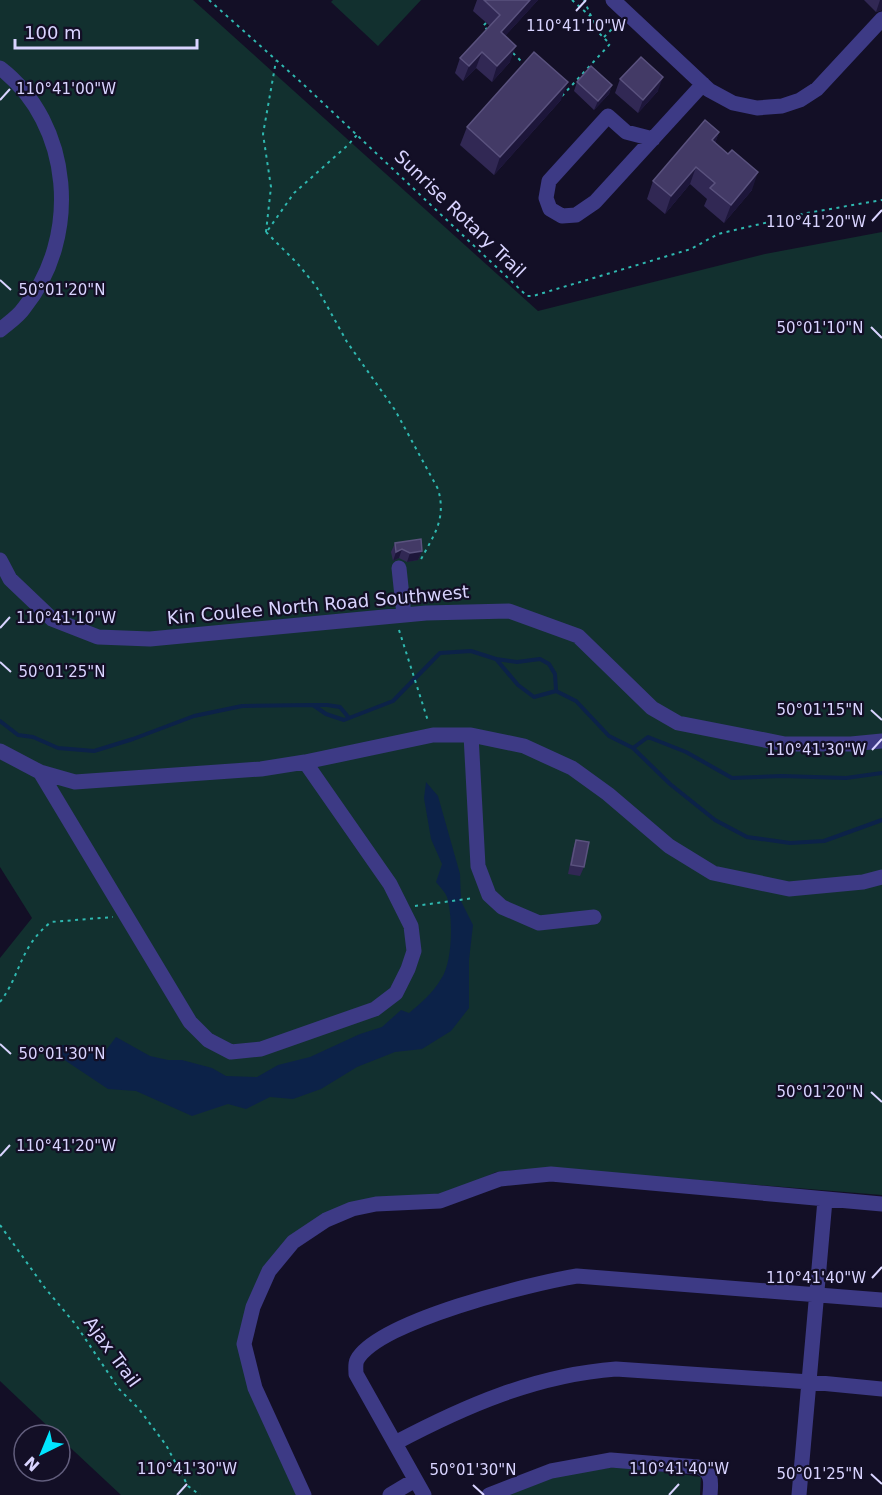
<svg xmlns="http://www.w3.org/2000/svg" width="882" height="1495" viewBox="0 0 882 1495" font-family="'DejaVu Sans',sans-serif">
<rect width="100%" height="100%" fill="#130f26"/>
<path fill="#12302f" d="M 0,0 L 193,0 L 538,311 L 765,254 L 882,232 L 882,1195 L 549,1168 L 496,1172 L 458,1190 L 439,1197 L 373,1201 L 290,1241 L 240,1343 L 303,1495 L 121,1495 L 60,1438 L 60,1435 L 57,1435 L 0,1381 L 0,958 L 32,918 L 0,867 Z
M 333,0 L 421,0 L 378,46 L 331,2 Z
M 622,1466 L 701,1477 L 700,1495 L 507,1495 L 559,1475 Z"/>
<path fill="#0c2248" d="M 426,782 L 438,796 L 460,874 L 461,901 L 473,925 L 469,960 L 469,1008 L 451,1031 L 422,1049 L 395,1052 L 357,1067 L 321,1089 L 293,1099 L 270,1097 L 246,1109 L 228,1104 L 192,1116 L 136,1091 L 108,1089 L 60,1057 L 55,1047 L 64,1045 L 104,1053 L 116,1037 L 150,1056 L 168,1060 L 182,1060 L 212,1068 L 226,1076 L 257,1077 L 278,1065 L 310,1057 L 360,1034 L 382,1027 L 401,1010 L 409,1013 C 421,1003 433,993 441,979 C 453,962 453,917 447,897 C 445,892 440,887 436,882 L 442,864 L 431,839 L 424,798 Z"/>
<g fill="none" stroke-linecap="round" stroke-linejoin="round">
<path stroke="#0c2248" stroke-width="4" d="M 496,659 L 517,662 L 540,659 L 549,664 L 555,674 L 556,691
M 313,705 L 327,705 L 340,707 L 349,718
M 0,721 L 18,735 L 33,737 L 58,748 L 94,751 L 133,739 L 194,716 L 242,706 L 313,705 L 326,714 L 344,720 L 393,701 L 440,653 L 471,651 L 496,659 L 518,685 L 534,697 L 556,691 L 576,701 L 609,736 L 633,748 L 670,784 L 715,820 L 747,837 L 790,843 L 824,841 L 882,820
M 633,748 L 648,737 L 686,752 L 732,778 L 782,776 L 846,778 L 882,773"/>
<path stroke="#2fb8b0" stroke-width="2" stroke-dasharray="3 4.5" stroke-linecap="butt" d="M 209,0 L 303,84 L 527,296 L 533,296 L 691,249 L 718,234 L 807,213 L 882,200
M 572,0 L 590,16
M 486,23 L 483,26 L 489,31
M 604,37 L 619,22
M 513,53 L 524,64
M 562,96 L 610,44 L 598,32 L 584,0
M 268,230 L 294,193 L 347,146 L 357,135
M 266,232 L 297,263 L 316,286 L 347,342 L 395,410 L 438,489 C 447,520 433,536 419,563
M 266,232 L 271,187 L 263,134 L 276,61
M 399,630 L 428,721
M 415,906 L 474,898
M 0,1002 C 21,975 19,947 51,922 L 113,917
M 0,1225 L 45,1288 L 76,1325 L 119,1389 L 139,1409 L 166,1445 L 188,1486 L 200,1495"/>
<path stroke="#3d3a85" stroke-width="15" d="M 613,0 L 709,90 L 733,103 L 757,108 L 782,106 L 800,100 L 817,89 L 882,19
M 0,68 C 73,124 81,238 24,308 C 18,317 8,323 0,330
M 653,139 L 626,132 L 608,116 L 549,181 L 546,198 L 550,209 L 562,216 L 576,215 L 595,202 L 703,84
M 0,560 L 10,579 L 52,619 L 98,637 L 150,639 L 426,613 L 509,611 L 578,636 L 652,708 L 678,723 L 785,744 L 851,744 L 882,741
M 399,568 L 404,615
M 471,735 L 478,866 L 489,895 L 502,907 L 539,923 L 594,917
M 0,751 L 40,772 L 75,782 L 261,769 L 305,762 L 433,735 L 471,735 L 524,746 L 572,768 L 608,794 L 669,846 L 713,873 L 789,889 L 863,882 L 882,877
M 40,772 L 190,1022 L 208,1040 L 231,1052 L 261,1049 L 375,1009 L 396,993 L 408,969 L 414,951 L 411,926 L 390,884 L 305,762
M 395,1443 C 465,1406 536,1375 616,1369 L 810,1382 L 882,1389
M 304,1495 L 255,1388 L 244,1344 L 253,1307 L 269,1271 L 293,1242 L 326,1220 L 352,1209 L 376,1204 L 440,1201 L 500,1179 L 551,1174 L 882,1204
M 390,1495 L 415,1480
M 424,1495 L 356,1374 C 356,1370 355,1364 357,1360 C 378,1321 533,1283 577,1276 L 882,1300
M 489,1495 L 551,1471 L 611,1460 L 698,1467 C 713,1472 711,1482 710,1495
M 799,1495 L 825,1200"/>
</g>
<path fill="#312854" d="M 477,0 L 538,0 L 505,36 L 510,62 L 492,82 L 476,68 L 463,81 L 455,73 L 460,58 L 490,26 L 473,11 Z
M 864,0 L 882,0 L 882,10 L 876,12 Z
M 620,79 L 658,91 L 638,113 L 615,93 Z
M 577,82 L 612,85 L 609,94 L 594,110 L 574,91 Z
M 561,100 L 494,175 L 460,145 L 467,127 Z
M 719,132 L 715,143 L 752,190 L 724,223 L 704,206 L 707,199 L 690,184 L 665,214 L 647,199 L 653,181 Z
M 395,543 L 422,551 L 418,560 L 407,562 L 399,558 L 393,561 L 391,552 Z
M 576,840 L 584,867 L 580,876 L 568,874 L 573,849 Z"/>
<path fill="#1d163a" d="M 530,0 L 538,0 L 495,47 L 501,32 Z
M 880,0 L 882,0 L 882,10 L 876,12 Z
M 516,46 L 510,62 L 492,82 L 497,66 Z
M 482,52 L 476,68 L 463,81 L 469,66 Z
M 663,77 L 658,91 L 638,113 L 643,100 Z
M 568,82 L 561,100 L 494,175 L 500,157 Z
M 612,85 L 609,94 L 594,110 L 598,101 Z
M 719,132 L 713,150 L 712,140 Z
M 696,167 L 690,184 L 665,214 L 671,196 Z
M 758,172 L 752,190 L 724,223 L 731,205 Z
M 402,549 L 399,558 L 393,561 L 396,552 Z
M 422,551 L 418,560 L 407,562 L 410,553 Z"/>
<path fill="#433a66" stroke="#5a527e" stroke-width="1.5" d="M 484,0 L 530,0 L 501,32 L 516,46 L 497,66 L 482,52 L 469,66 L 460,58 L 500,15 Z
M 534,52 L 568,82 L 500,157 L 467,127 Z
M 641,57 L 663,77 L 643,100 L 620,79 Z
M 591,66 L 612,85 L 598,101 L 577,82 Z
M 705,120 L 719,132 L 712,140 L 728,154 L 732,150 L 758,172 L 731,205 L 710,188 L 715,183 L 696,167 L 671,196 L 653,181 Z
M 421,539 L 422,551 L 410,553 L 402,549 L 396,552 L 395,543 Z
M 576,840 L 589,842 L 584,867 L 571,865 Z"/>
<path fill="none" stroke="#d9d4ff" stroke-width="2" d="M 576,11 L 586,0M 0,100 L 10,89M 872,221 L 882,210M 0,280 L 11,290M 871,327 L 882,338M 0,628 L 10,617M 0,662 L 11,672M 871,710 L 882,720M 872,750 L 882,739M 0,1044 L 11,1054M 871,1092 L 882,1102M 0,1156 L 10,1145M 872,1278 L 882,1267M 871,1474 L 882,1484M 473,1485 L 484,1495M 177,1495 L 187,1484M 669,1495 L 679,1484"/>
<g text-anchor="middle" stroke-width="4.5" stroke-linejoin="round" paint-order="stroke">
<g font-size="18" fill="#d9d4ff" stroke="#130f26">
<text transform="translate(460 214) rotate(44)" y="6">Sunrise Rotary Trail</text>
<text transform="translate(318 605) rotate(-5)" y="6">Kin Coulee North Road Southwest</text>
<text transform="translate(112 1352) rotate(54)" y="6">Ajax Trail</text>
</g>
</g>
<g font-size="15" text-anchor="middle" fill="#d9d4ff" stroke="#130f26" stroke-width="4.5" stroke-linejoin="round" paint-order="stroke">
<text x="576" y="31">110°41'10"W</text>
<text x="66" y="94">110°41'00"W</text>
<text x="816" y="227">110°41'20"W</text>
<text x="62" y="295">50°01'20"N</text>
<text x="820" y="333">50°01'10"N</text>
<text x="66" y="623">110°41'10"W</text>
<text x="62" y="677">50°01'25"N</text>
<text x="820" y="715">50°01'15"N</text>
<text x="816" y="755">110°41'30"W</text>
<text x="62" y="1059">50°01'30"N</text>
<text x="820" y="1097">50°01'20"N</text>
<text x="66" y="1151">110°41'20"W</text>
<text x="816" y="1283">110°41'40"W</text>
<text x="187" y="1474">110°41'30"W</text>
<text x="679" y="1474">110°41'40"W</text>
<text x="473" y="1475">50°01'30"N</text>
<text x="820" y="1479">50°01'25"N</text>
</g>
<g transform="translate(42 1453) rotate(223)"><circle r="28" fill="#130f26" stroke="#625e7d" stroke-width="1.5"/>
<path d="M0-4.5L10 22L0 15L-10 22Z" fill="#00e5ff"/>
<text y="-9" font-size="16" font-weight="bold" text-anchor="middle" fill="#d9d4ff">N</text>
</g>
<path d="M15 39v9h182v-9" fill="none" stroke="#d9d4ff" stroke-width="3"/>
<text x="24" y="39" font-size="18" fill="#d9d4ff" stroke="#130f26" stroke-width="4.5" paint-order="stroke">100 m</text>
</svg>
